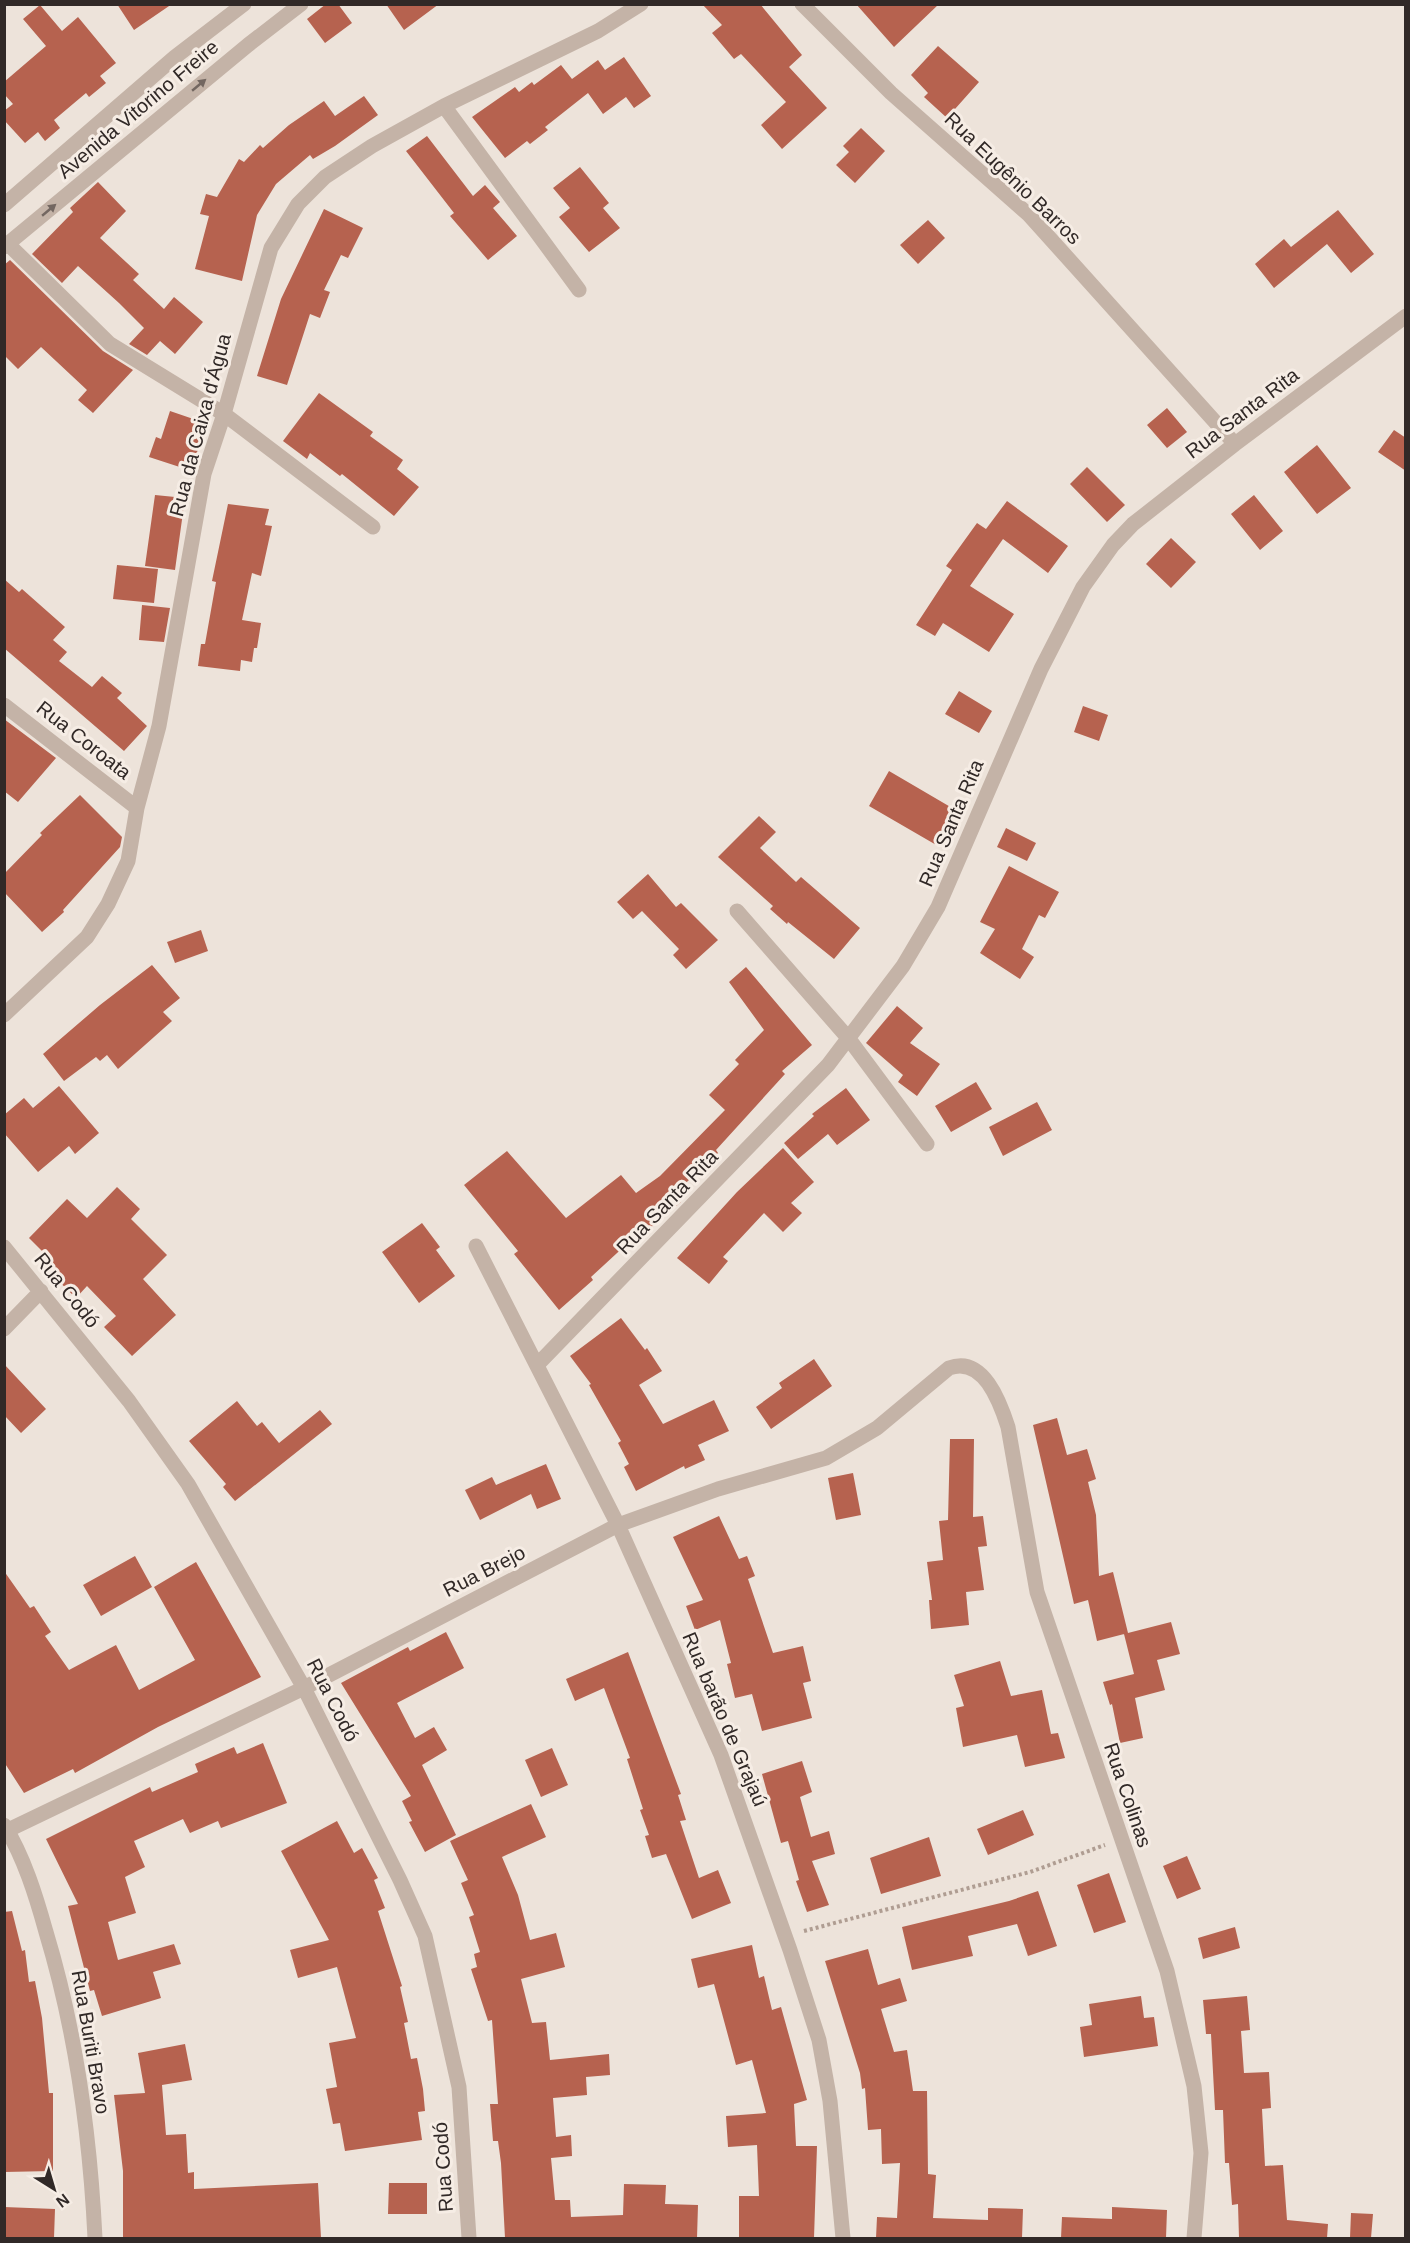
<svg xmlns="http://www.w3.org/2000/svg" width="1410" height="2243" viewBox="0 0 1410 2243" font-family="Arial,sans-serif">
<rect width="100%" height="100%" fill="#ede3da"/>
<path fill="#b6624f" d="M 117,4 L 172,4 L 134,30 Z
M 326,4 L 338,4 L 352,23 L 325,43 L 307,19 Z
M 386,4 L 439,4 L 404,30 Z
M 702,4 L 760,4 L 802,55 L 789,67 L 827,108 L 782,149 L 761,125 L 786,102 L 741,54 L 734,59 L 712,33 L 722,25 Z
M 856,4 L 939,4 L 894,47 Z
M 40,5 L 62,31 L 78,17 L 116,63 L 100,76 L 106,83 L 89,97 L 86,93 L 54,120 L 60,128 L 45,141 L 38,132 L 25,143 L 4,120 L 4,111 L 13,104 L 4,94 L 4,82 L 46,46 L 23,19 Z
M 938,46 L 979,82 L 947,118 L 924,97 L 928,93 L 911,75 Z
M 624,57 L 651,96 L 634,108 L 626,97 L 603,114 L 588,93 L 545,127 L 548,130 L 530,144 L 527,141 L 505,158 L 472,117 L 515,87 L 519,92 L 532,82 L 534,85 L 561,65 L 572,79 L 598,60 L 605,70 Z
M 364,96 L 378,115 L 335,146 L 313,159 L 310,155 L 276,184 L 257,215 L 242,281 L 195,269 L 209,216 L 200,214 L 206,194 L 217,197 L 239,159 L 244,162 L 260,145 L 263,148 L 289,125 L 324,101 L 335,116 Z
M 861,128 L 885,151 L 855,183 L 836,165 L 849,152 L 843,146 Z
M 427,136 L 473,196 L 485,185 L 500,202 L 493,208 L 517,236 L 488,260 L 450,216 L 454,213 L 406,151 Z
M 580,167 L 609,203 L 603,208 L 620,228 L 589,252 L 559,217 L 570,208 L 553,188 Z
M 98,182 L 126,211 L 100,238 L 139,274 L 133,280 L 164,309 L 174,297 L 203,322 L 175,354 L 160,341 L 147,355 L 129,344 L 144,328 L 119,303 L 78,266 L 62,283 L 32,254 L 73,212 L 70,208 Z
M 324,209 L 363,228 L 348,258 L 341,255 L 324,290 L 330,292 L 320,318 L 310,314 L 287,385 L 257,376 L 281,299 Z
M 1338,210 L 1374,254 L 1351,273 L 1327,244 L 1274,288 L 1255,264 L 1284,239 L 1291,247 Z
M 928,220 L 945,238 L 918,264 L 900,245 Z
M 10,260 L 103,351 L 133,370 L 93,413 L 78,400 L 87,390 L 41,347 L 18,369 L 4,355 L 4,265 Z
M 319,393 L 373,432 L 370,436 L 403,460 L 397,469 L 419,487 L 394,516 L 342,474 L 340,476 L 310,453 L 307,459 L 283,441 Z
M 1167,408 L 1187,432 L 1167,448 L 1147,425 Z
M 170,411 L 205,423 L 192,471 L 149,457 L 156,437 L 161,439 Z
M 1394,430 L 1406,438 L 1406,471 L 1378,452 Z
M 1317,445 L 1351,488 L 1317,514 L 1284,472 Z
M 1087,467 L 1125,505 L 1107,522 L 1070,484 Z
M 155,495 L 185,498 L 175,570 L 145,566 Z
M 1254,495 L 1283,531 L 1260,550 L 1231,514 Z
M 1007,501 L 1068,546 L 1048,573 L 1003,539 L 970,586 L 1014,614 L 989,652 L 943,623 L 935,636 L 916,625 L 952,570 L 946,566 L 977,523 L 986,529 Z
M 228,504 L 269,509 L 265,525 L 272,526 L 261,576 L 252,573 L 242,620 L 261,623 L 257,648 L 254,648 L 252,662 L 241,660 L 240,671 L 198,666 L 201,644 L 205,644 L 216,582 L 212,581 Z
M 1171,538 L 1196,562 L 1171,588 L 1146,564 Z
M 117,565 L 158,569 L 154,603 L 113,599 Z
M 4,579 L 19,592 L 22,589 L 65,627 L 53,640 L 67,652 L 59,661 L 92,687 L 102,676 L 122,693 L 117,698 L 147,726 L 124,751 L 4,648 Z
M 142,605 L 170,608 L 164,642 L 139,640 Z
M 959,691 L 992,711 L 979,733 L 945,714 Z
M 1083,706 L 1108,715 L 1099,741 L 1074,732 Z
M 4,719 L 56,758 L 18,802 L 4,791 Z
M 889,771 L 959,812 L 938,846 L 869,806 Z
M 80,795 L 122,837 L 120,847 L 63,910 L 64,912 L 42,932 L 4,892 L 4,874 L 42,835 L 40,833 Z
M 759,816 L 776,832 L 760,848 L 796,882 L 801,877 L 860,928 L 834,959 L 788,922 L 787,924 L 770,909 L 773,906 L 718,857 Z
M 1006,828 L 1036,843 L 1027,861 L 997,847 Z
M 1009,866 L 1059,892 L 1045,918 L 1039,915 L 1022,949 L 1034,957 L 1020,979 L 980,953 L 995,929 L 980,922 Z
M 648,874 L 676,907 L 681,903 L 718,940 L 686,969 L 673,955 L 679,949 L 642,911 L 633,919 L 617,902 Z
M 201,930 L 208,951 L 175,963 L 167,942 Z
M 152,965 L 180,998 L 163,1012 L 172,1021 L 118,1069 L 107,1055 L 100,1061 L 96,1057 L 64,1081 L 43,1054 L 100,1005 Z
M 746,967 L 812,1045 L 782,1071 L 785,1074 L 716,1150 L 718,1153 L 674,1194 L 681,1202 L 631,1244 L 629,1242 L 591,1277 L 593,1280 L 559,1310 L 514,1254 L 518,1251 L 464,1185 L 507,1151 L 566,1218 L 621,1175 L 636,1193 L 660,1176 L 725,1110 L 709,1095 L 739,1064 L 735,1060 L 764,1030 L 729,982 Z
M 897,1006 L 923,1028 L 910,1043 L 940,1064 L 917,1096 L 898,1082 L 903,1075 L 866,1043 Z
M 976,1082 L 992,1109 L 951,1132 L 935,1106 Z
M 59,1086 L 99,1133 L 75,1154 L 69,1146 L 38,1172 L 4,1133 L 4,1115 L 24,1098 L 33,1108 Z
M 846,1088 L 870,1120 L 837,1145 L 828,1134 L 798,1159 L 784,1143 L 814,1116 L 812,1114 Z
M 1037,1102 L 1052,1130 L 1003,1156 L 989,1127 Z
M 783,1148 L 814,1182 L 791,1203 L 802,1213 L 783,1232 L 764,1213 L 723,1257 L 728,1261 L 709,1284 L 677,1258 L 737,1192 Z
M 117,1187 L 140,1209 L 131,1219 L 167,1255 L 143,1279 L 176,1315 L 132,1356 L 104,1327 L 116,1316 L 87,1286 L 76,1298 L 41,1264 L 48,1257 L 29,1238 L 67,1199 L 87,1218 Z
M 422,1223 L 440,1247 L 436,1250 L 455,1276 L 419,1303 L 382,1252 Z
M 621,1318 L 645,1350 L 647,1348 L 662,1371 L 639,1385 L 663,1424 L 714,1400 L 729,1431 L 698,1445 L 705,1460 L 685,1469 L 684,1466 L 636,1491 L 624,1467 L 629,1464 L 618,1443 L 621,1441 L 589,1385 L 591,1384 L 570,1356 Z
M 814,1359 L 832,1386 L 771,1429 L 756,1407 L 782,1388 L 779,1383 Z
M 4,1364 L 46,1409 L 21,1433 L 4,1415 Z
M 237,1401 L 257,1426 L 262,1422 L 279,1443 L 320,1410 L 332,1424 L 235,1501 L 223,1487 L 226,1484 L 189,1441 Z
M 1057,1418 L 1067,1455 L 1087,1449 L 1096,1479 L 1088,1482 L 1096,1515 L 1099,1576 L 1113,1572 L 1128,1633 L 1097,1641 L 1088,1600 L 1074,1604 L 1033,1425 Z
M 950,1439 L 974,1439 L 973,1517 L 983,1516 L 987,1546 L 978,1547 L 984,1590 L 966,1592 L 969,1625 L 931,1629 L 929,1600 L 932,1600 L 927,1562 L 943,1560 L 939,1521 L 948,1520 Z
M 546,1464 L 561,1499 L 537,1509 L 531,1494 L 480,1520 L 465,1490 L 492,1477 L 496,1485 Z
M 853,1473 L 861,1515 L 836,1520 L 828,1478 Z
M 719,1516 L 739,1559 L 747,1556 L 755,1576 L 748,1579 L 773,1653 L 803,1646 L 811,1681 L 803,1683 L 812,1718 L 762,1731 L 752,1694 L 735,1698 L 727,1664 L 731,1663 L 720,1620 L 695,1630 L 686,1606 L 703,1600 L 673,1537 Z
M 135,1556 L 152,1587 L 101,1616 L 83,1585 Z
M 196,1562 L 261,1677 L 158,1727 L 75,1773 L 73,1769 L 24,1793 L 4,1762 L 4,1571 L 30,1608 L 34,1606 L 51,1632 L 45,1636 L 69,1670 L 116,1645 L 139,1690 L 195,1660 L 154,1587 Z
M 1171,1622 L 1180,1654 L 1157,1660 L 1165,1690 L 1135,1698 L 1143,1738 L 1120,1743 L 1112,1704 L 1110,1705 L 1103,1682 L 1134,1674 L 1124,1634 Z
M 446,1632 L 464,1668 L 397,1703 L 415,1738 L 434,1727 L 447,1750 L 422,1765 L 456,1835 L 425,1852 L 409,1822 L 412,1821 L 402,1801 L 411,1796 L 341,1683 L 408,1647 L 410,1651 Z
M 628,1652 L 681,1794 L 678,1795 L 686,1820 L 680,1821 L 699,1878 L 718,1870 L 731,1903 L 692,1919 L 666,1854 L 652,1858 L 645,1836 L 649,1835 L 640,1810 L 643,1809 L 627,1759 L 630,1758 L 604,1688 L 575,1701 L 566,1679 Z
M 1000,1661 L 1011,1696 L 1042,1690 L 1051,1734 L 1058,1733 L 1065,1758 L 1025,1767 L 1017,1735 L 963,1747 L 956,1708 L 964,1706 L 954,1675 Z
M 263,1743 L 287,1803 L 221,1828 L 218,1821 L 190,1833 L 183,1819 L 134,1841 L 145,1867 L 125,1877 L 136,1913 L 108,1922 L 118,1960 L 174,1944 L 181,1964 L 153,1972 L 161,1998 L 102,2016 L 94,1990 L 90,1991 L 68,1906 L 78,1904 L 46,1839 L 150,1787 L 152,1792 L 198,1772 L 195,1764 L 234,1747 L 237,1754 Z
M 552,1748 L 568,1785 L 541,1797 L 525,1760 Z
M 802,1761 L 812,1792 L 800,1797 L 811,1837 L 829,1831 L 835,1854 L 812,1861 L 829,1905 L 807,1912 L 796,1881 L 799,1880 L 788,1841 L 781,1843 L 762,1774 Z
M 531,1804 L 546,1837 L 502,1857 L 518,1895 L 530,1940 L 556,1933 L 565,1967 L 521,1979 L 532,2023 L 546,2022 L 550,2060 L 609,2054 L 610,2075 L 586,2077 L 587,2095 L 553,2098 L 556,2137 L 571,2135 L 572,2156 L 551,2158 L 555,2200 L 570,2200 L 571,2217 L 623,2215 L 624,2184 L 666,2185 L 665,2204 L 698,2205 L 697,2238 L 505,2238 L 501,2163 L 498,2141 L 493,2141 L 490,2104 L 498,2104 L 492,2020 L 488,2021 L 471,1969 L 477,1967 L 474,1954 L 480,1952 L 469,1917 L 474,1915 L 461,1883 L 468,1880 L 450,1841 Z
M 1023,1810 L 1034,1835 L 988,1855 L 977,1829 Z
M 337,1821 L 354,1853 L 362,1848 L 378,1878 L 374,1880 L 385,1908 L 378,1911 L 402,1986 L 400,1987 L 408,2022 L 404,2023 L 411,2059 L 417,2058 L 423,2089 L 425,2111 L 418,2112 L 422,2140 L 345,2151 L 340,2123 L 333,2124 L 326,2089 L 337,2087 L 329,2043 L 356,2038 L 337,1967 L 298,1978 L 290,1950 L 329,1940 L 281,1851 Z
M 929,1837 L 941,1876 L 881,1894 L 870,1858 Z
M 1187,1856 L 1201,1889 L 1177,1899 L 1163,1866 Z
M 1109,1873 L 1126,1922 L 1094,1933 L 1077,1885 Z
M 1038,1891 L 1057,1946 L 1028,1956 L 1017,1924 L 968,1936 L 973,1956 L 912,1970 L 902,1927 L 1009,1901 Z
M 12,1911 L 22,1951 L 25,1950 L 29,1982 L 35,1981 L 42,2018 L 49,2093 L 53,2093 L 53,2171 L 4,2172 L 4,1912 Z
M 1235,1927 L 1240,1948 L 1203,1959 L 1198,1938 Z
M 752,1945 L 759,1978 L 764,1976 L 772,2010 L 781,2007 L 807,2100 L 794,2104 L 796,2146 L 817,2146 L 814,2238 L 739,2238 L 739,2196 L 759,2196 L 757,2145 L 728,2147 L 726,2116 L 766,2113 L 752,2060 L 736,2065 L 714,1984 L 698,1988 L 691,1959 Z
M 868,1949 L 878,1985 L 900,1978 L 907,2001 L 881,2009 L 894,2052 L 907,2050 L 913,2091 L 927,2091 L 928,2174 L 936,2175 L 933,2218 L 988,2220 L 988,2208 L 1023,2209 L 1022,2238 L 876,2238 L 877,2217 L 897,2218 L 900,2163 L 882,2164 L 881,2129 L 868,2130 L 865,2088 L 862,2089 L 860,2073 L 825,1961 Z
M 1141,1996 L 1144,2018 L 1154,2017 L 1158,2046 L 1084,2057 L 1080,2027 L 1092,2025 L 1089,2004 Z
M 1247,1996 L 1250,2030 L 1241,2031 L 1244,2073 L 1269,2072 L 1271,2108 L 1262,2109 L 1265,2166 L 1283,2165 L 1287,2220 L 1328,2224 L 1327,2238 L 1239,2238 L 1238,2204 L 1232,2205 L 1229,2163 L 1225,2163 L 1223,2110 L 1215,2110 L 1211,2034 L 1206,2034 L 1203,2000 Z
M 185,2044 L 192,2080 L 162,2085 L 166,2135 L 186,2134 L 188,2173 L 194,2172 L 194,2189 L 318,2183 L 321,2238 L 123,2238 L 123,2171 L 114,2095 L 145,2093 L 138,2053 Z
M 389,2183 L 427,2183 L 427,2214 L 388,2214 Z
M 4,2207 L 55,2209 L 54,2238 L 4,2238 Z
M 1112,2207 L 1167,2210 L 1166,2238 L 1061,2238 L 1062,2217 L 1112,2219 Z
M 1351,2213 L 1373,2214 L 1371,2238 L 1350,2238 Z"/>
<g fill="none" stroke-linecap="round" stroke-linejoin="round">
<path stroke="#af9d92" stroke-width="4" stroke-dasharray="3 3" stroke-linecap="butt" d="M 804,1931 L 1030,1872 L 1105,1845"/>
<path stroke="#c4b3a7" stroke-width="15" d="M 802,4 L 891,93 L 1029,215 L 1235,444
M 444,106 L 579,290
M 8,244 L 110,344 L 224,414 L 373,527
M 4,705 L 137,808
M 737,911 L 849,1039 L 927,1144
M 4,1015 L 87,937 L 108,904 L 128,861 L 137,808 L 159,726 L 204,474 L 224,414 L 271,248 L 298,204 L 325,177 L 372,146 L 444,106 L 598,31 L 641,4
M 476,1246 L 618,1525 L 721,1755 L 790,1950 L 819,2040 L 830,2101 L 843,2238
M 4,1247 L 129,1401 L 188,1484 L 304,1688 L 400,1880 L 425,1936 L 459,2087 L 469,2238
M 4,1329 L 41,1291
M 538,1364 L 828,1065 L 903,966 L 938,907 L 1041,669 L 1083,587 L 1113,545 L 1133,524 L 1235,444 L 1406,316
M 4,1825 C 24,1857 36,1896 46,1932 C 76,2031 90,2135 95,2238
M 4,1832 L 304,1688 L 618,1525 L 718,1489 L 826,1458 L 877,1428 L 949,1368 C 983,1355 1000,1402 1008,1427 L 1037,1592 L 1167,1971 L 1194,2086 L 1201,2153 L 1194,2238"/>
<path stroke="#c4b3a7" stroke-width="15" d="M 4,205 L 175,57 L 244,4
M 4,247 L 248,45 L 301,4"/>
</g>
<defs><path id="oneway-solid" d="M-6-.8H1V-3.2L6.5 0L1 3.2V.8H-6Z" transform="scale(1.5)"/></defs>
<g fill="#736761">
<use href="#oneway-solid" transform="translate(199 85) rotate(-40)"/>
<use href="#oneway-solid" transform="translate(49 210) rotate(-40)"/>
</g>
<g text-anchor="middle" stroke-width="6" stroke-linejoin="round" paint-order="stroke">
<g font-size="20" fill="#312927" stroke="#f6ede5">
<text transform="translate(138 109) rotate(-40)" y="7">Avenida Vitorino Freire</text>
<text transform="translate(1013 178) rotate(44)" y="7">Rua Eugênio Barros</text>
<text transform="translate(1242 413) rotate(-37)" y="7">Rua Santa Rita</text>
<text transform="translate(200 425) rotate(-75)" y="7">Rua da Caixa d'Água</text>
<text transform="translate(84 740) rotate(38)" y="7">Rua Coroata</text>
<text transform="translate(951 823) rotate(-67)" y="7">Rua Santa Rita</text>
<text transform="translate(667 1202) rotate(-46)" y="7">Rua Santa Rita</text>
<text transform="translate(67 1290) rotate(51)" y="7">Rua Codó</text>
<text transform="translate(484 1571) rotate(-27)" y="7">Rua Brejo</text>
<text transform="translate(333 1700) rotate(63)" y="7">Rua Codó</text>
<text transform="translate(725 1719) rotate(67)" y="7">Rua barão de Grajaú</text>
<text transform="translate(1128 1795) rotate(71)" y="7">Rua Colinas</text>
<text transform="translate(91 2042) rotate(80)" y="7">Rua Buriti Bravo</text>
<text transform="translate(443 2167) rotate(-94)" y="7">Rua Codó</text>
</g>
</g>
<rect width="1410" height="2243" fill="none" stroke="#312927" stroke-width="12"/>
<g transform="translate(54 2189) rotate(143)" stroke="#f6ede5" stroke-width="4.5" paint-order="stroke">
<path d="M0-4.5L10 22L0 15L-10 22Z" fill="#312927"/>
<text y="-9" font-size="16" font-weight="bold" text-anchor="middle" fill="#312927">N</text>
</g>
</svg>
